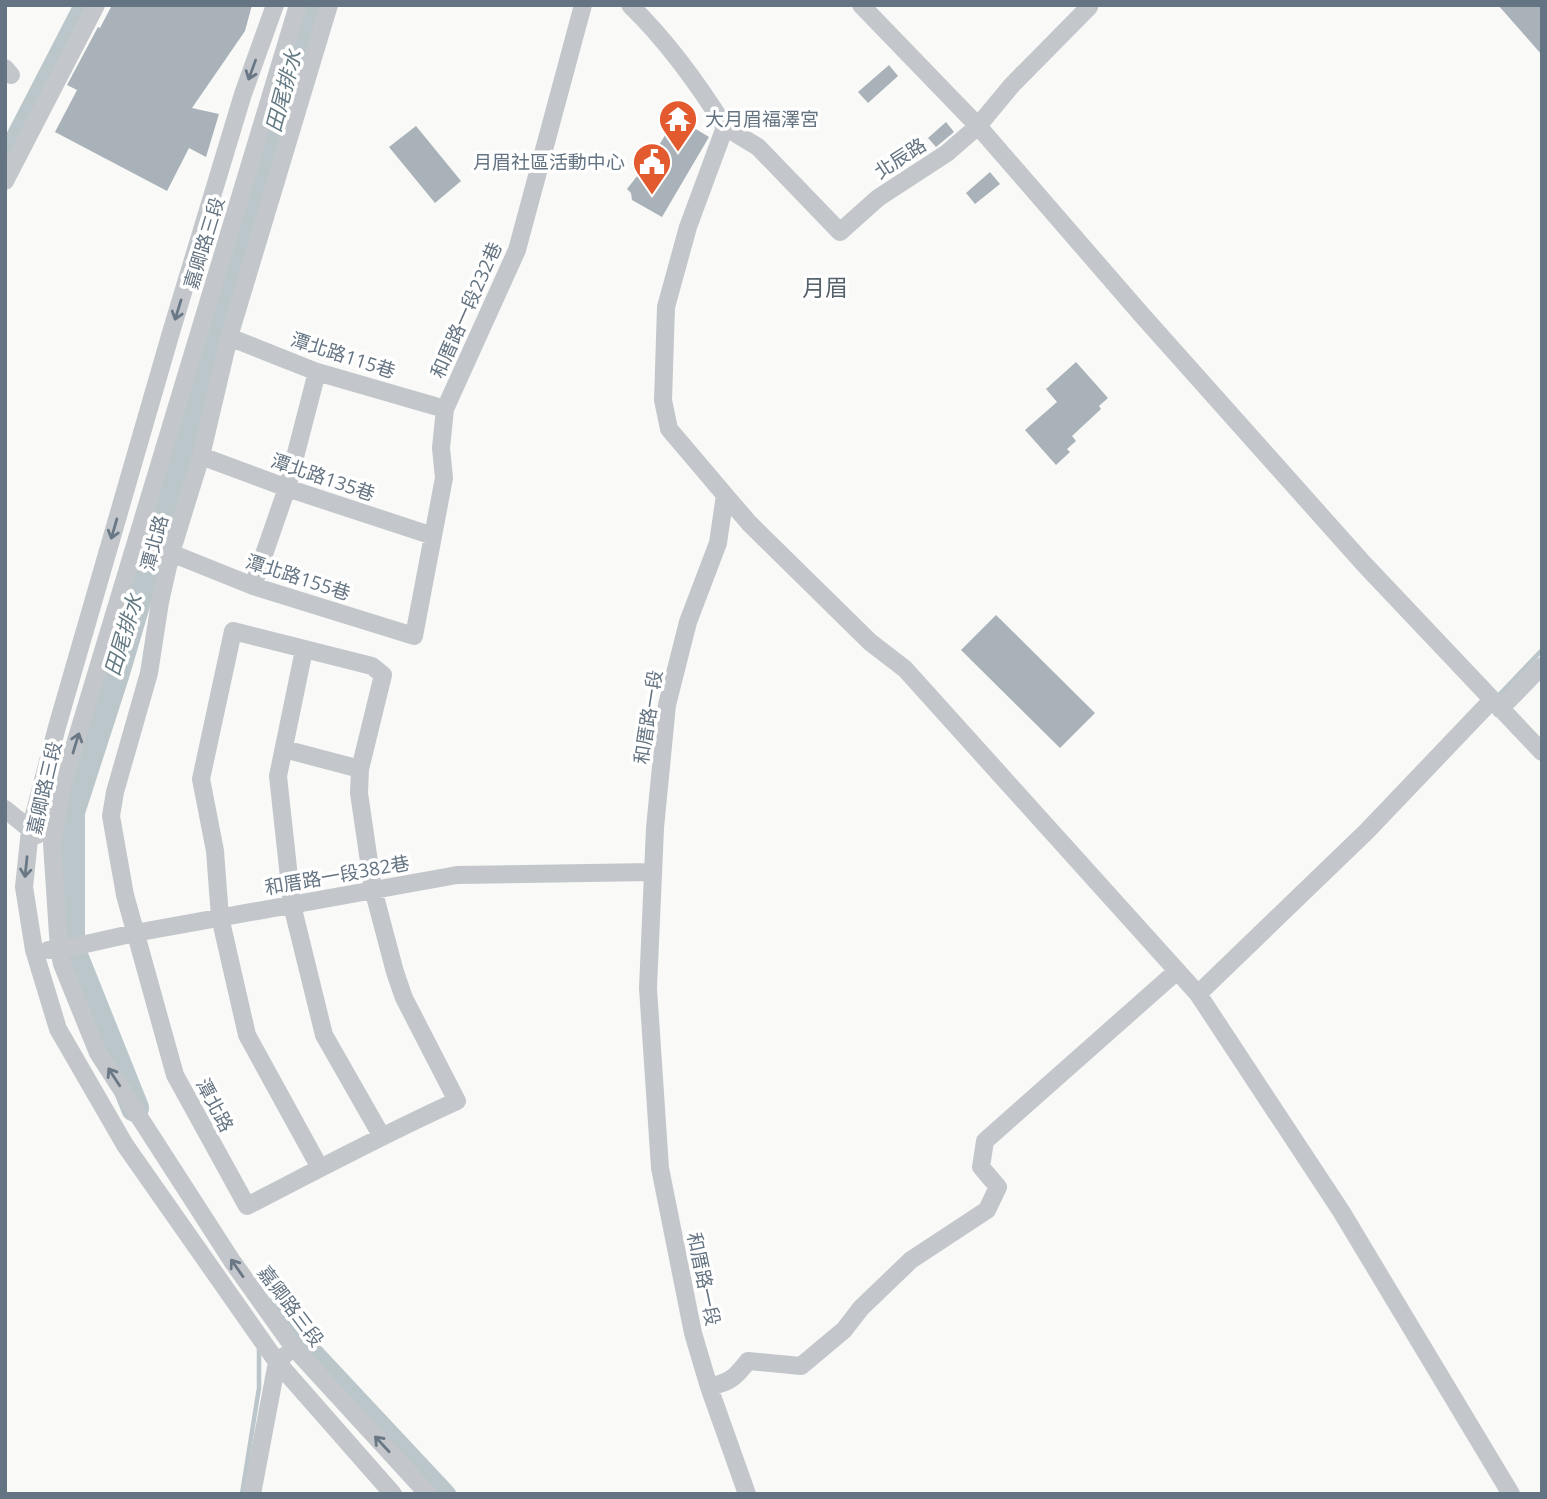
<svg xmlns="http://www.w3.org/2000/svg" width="1547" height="1499" viewBox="0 0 1547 1499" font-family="'Open Sans','Noto Sans TC',sans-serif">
<rect width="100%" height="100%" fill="#f9f9f7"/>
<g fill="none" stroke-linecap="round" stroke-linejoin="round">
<path stroke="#bbc6cb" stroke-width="4.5" d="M 1499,695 L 1542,650
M 242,1494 L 259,1388 L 259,1347"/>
<path stroke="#bbc6cb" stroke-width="18" d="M 5,156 L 83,5
M 272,1307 L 447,1494"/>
<path stroke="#bbc6cb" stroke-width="28" d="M 135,1108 L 71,948 L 71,812 L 115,676 L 229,290 L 308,5"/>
</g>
<path fill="#a9b2b8" d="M 112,5 L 252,5 L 245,31 L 192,108 L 219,114 L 206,157 L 189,148 L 167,191 L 55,132 L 77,90 L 67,85 L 98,27 L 100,28 Z
M 1498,5 L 1542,5 L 1542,55 Z
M 889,65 L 898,76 L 868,103 L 858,92 Z
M 676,117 L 709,137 L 662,217 L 632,200 L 631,193 L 627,189 L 641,171 L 643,172 Z
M 946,122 L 954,132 L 936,147 L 928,138 Z
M 416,126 L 461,181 L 435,203 L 389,147 Z
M 990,172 L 1000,184 L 975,204 L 966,193 Z
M 1076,362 L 1108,398 L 1099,406 L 1101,409 L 1072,436 L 1076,441 L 1067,449 L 1070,452 L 1056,465 L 1025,430 L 1057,402 L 1046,389 Z
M 996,615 L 1095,713 L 1060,748 L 961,650 Z"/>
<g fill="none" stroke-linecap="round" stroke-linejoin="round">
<path stroke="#c3c7cb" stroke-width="18" d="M 275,5 L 243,94 L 172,329 L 57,727 L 30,830 L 24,887 L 34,950 L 58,1029 L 125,1145 L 277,1362 L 393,1494
M 298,5 L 62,787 L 52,844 L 59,950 L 62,964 L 98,1053 L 232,1261 L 294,1348 L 428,1494
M 630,5 C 668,42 697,82 725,127 L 688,227 L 666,307 L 663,400 L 669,429 L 725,495 L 718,543 L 688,622 L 667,705 L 655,828 L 648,988 L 660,1168 L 693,1333 L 709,1387 L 747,1494
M 861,5 L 978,126 L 1141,314 L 1364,564 L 1542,752
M 5,68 L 11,75
M 725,127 L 758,147 L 840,232 L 878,198 L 947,153 L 978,126 L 1012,85 L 1089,7 L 1088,5
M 5,181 L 96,5
M 229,337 L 317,372 L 445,409
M 201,456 L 287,488 L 433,536
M 725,495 L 749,523 L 870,642 L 905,669 L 1198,994 L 1341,1211 L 1511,1494
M 171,553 L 253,586 L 414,636 L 444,478 L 441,448 L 445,409 L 517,250 L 583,5
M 253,586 L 287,488 L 317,372
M 304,650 L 278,776 L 292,905 L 324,1035 L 381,1135
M 1500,709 L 1542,666
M 284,749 L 360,769
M 5,809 L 37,835
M 48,950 L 59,950 L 135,933 L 457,875 L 652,872
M 1198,994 L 1367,831 L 1492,700
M 320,1168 L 247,1035 L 220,917 L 215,851 L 201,779 L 233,631 L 372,666 L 383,675 L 360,769 L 359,793 L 373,889 L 395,972 L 404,998 L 457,1101 C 386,1133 317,1170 247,1206 L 175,1075 L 125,895 L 111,816 L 115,792 L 149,673 L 160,602 L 171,553 L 201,456 L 229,337 L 329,5
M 709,1387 C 730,1382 735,1378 748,1361 L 801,1366 L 844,1330 L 861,1308 L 911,1260 L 987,1210 L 998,1187 L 981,1167 L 985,1141 L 1177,971
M 252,1494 L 277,1362 L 284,1356"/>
</g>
<defs><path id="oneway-shaft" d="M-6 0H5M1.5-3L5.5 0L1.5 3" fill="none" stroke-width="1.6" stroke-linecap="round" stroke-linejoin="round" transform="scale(1.75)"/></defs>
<g stroke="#6a7886">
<use href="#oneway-shaft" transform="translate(252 70) rotate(110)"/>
<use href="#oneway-shaft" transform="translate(178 310) rotate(107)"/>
<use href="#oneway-shaft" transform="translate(114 529) rotate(106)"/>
<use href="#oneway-shaft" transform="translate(76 743) rotate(-73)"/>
<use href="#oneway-shaft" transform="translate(26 867) rotate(96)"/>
<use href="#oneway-shaft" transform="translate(114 1077) rotate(-123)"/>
<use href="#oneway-shaft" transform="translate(237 1268) rotate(-125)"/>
<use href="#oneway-shaft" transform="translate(382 1444) rotate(-133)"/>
</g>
<defs>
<g id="temple-pin" transform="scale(2.0125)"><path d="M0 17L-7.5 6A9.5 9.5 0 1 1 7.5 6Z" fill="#e25a2e" stroke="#fff"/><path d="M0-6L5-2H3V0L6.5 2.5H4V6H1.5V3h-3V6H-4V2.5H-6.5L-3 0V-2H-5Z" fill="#fff"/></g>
<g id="civic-pin" transform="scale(2.0125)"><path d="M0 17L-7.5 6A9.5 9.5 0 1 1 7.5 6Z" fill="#e25a2e" stroke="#fff"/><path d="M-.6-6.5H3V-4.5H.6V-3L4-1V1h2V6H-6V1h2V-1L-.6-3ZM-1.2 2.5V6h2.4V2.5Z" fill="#fff"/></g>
</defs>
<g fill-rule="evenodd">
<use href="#temple-pin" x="678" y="119"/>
<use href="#civic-pin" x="652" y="162"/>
</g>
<g text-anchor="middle" stroke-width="7" stroke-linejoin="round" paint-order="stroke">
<g font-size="19" fill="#657482" stroke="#fff" text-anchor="start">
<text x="705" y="126">大月眉福澤宮</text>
<text x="625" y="169" text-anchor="end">月眉社區活動中心</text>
</g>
<g font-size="19" fill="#657482" stroke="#fff">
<text transform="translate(900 158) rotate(-33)" y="7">北辰路</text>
<text transform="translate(204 243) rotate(-73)" y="7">嘉卿路三段</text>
<text transform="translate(466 310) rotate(-66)" y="7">和厝路一段232巷</text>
<text transform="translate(343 355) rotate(18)" y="7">潭北路115巷</text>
<text transform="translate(323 477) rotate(19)" y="7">潭北路135巷</text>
<text transform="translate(154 543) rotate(-75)" y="7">潭北路</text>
<text transform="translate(298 577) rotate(18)" y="7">潭北路155巷</text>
<text transform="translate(648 717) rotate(-81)" y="7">和厝路一段</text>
<text transform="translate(44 788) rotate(-77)" y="7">嘉卿路三段</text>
<text transform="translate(337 875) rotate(-10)" y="7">和厝路一段382巷</text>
<text transform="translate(215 1105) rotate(62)" y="7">潭北路</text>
<text transform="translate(704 1279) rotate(78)" y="7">和厝路一段</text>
<text transform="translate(291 1306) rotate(53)" y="7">嘉卿路三段</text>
</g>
<g font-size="21" font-style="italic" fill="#647a83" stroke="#fff">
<text transform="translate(284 91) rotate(-75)" y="7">田尾排水</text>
<text transform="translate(124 635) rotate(-73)" y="7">田尾排水</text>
</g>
<g font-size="23" fill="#56636d" stroke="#fff">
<text x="825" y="296">月眉</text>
</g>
</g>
<rect width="1547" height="1499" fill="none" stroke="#657482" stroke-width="14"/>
</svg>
